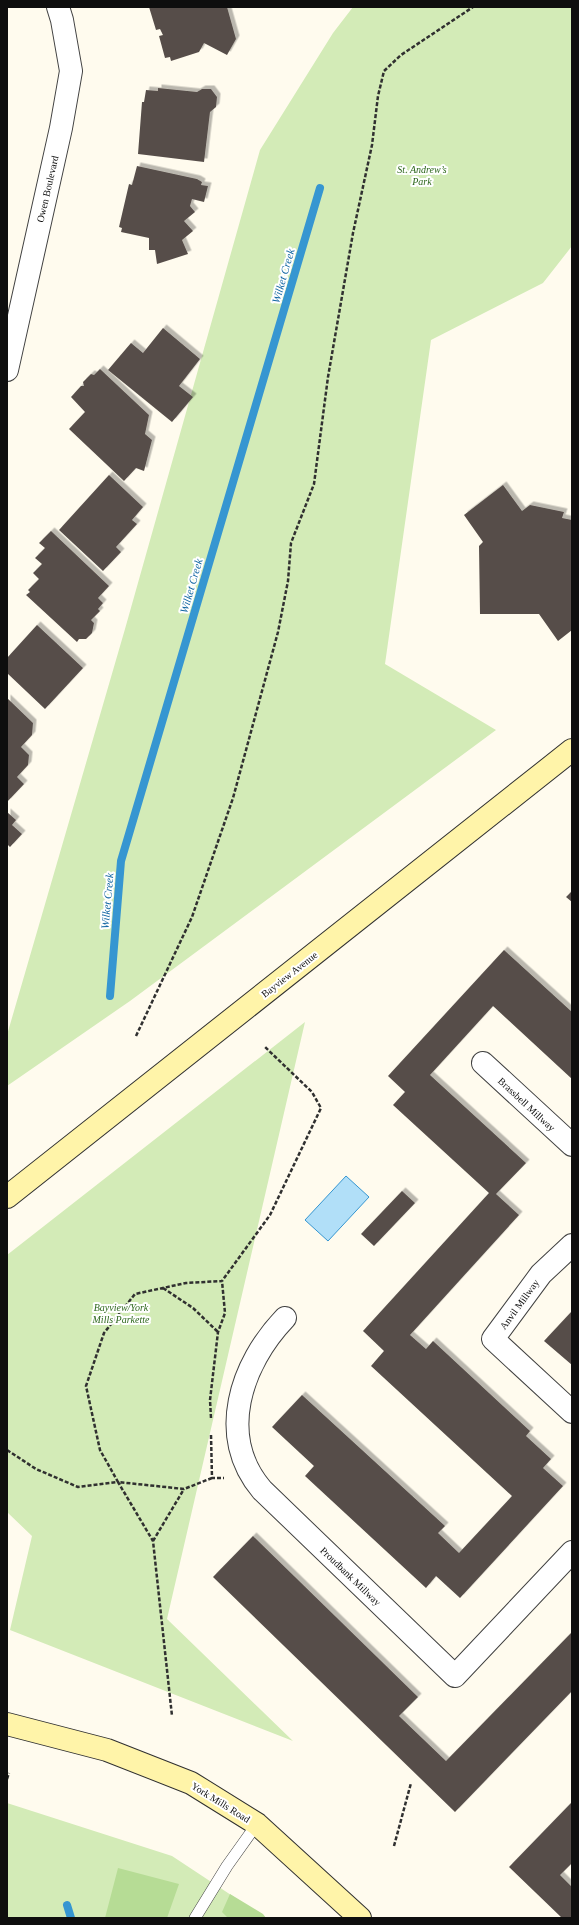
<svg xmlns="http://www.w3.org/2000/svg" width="579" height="1925" viewBox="0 0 579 1925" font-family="'Times New Roman',serif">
<defs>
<filter id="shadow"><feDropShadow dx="3.5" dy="-3.5" stdDeviation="0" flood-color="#0004"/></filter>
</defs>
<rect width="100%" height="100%" fill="#fffbee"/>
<path fill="#d3ebb7" d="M 353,7 L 572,7 L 572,246 L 543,283 L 431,340 L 385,664 L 496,730 L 130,1001 L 7,1086 L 7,1035 L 125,629 L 260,150 L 333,33 Z
M 305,1022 L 167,1619 L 293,1741 L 10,1630 L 32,1536 L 7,1512 L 7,1255 Z
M 7,1803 L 172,1856 L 266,1918 L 7,1918 Z"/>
<path fill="#b6dc95" d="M 118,1868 L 179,1884 L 167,1918 L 105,1918 Z
M 230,1894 L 263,1914 L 266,1918 L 228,1918 L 222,1912 Z"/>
<path fill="#b1dff8" stroke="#3696d1" d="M 346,1176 L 369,1197 L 328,1241 L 305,1220 Z"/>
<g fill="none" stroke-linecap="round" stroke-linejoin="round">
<path stroke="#3696d1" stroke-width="8" d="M 110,996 L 121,861 L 320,188
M 67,1905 L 71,1918"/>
</g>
<path fill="#574e4a" filter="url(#shadow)" d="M 149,7 L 227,7 L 236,39 L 227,55 L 204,43 L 199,52 L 171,61 L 170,57 L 165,58 L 159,36 L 163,35 L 160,29 L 156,30 Z
M 158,88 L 197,92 L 202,89 L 211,89 L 217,97 L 216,107 L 210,112 L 204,162 L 138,154 L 142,102 L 144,102 L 146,90 L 158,91 Z
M 137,166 L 197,179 L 202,182 L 201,185 L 208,186 L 204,202 L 192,199 L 190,206 L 195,212 L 184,221 L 193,231 L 182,240 L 188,254 L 157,264 L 155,250 L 149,250 L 149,238 L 121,232 L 122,228 L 119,227 L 129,184 L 132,185 Z
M 163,328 L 200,359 L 179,386 L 193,397 L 172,422 L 108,370 L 131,343 L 143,353 Z
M 100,369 L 149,415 L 145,434 L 152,440 L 144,471 L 136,468 L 124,481 L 69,429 L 85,412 L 71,397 L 81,386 L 84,386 L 83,382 L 91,374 L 94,375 Z
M 109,475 L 143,507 L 132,520 L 137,524 L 116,547 L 121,552 L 103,571 L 59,530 Z
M 503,485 L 522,511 L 530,505 L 564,512 L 562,518 L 572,520 L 572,630 L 558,641 L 539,614 L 480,614 L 479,546 L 483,542 L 464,515 Z
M 51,531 L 109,586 L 98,598 L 103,603 L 98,609 L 100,611 L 91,620 L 94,623 L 92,633 L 86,639 L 79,639 L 77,642 L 26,595 L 30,592 L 28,590 L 39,579 L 33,573 L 42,564 L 35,558 L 45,548 L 39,543 Z
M 37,625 L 83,668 L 45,709 L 7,673 L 7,658 Z
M 7,698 L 33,723 L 32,735 L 21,747 L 29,755 L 28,765 L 17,777 L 24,784 L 7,802 Z
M 7,812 L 16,820 L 12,825 L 22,834 L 10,847 L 7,844 Z
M 572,891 L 572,902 L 566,897 Z
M 504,950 L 572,1012 L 572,1079 L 493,1006 L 430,1075 L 526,1163 L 496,1194 L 519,1215 L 410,1335 L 426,1349 L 433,1341 L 530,1431 L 526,1436 L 551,1459 L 543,1468 L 563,1486 L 460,1598 L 436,1576 L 426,1588 L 305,1476 L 314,1466 L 272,1427 L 302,1395 L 445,1526 L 438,1533 L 459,1553 L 512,1496 L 371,1366 L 384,1351 L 363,1331 L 489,1193 L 393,1105 L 405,1092 L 388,1076 Z
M 402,1191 L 415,1203 L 374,1246 L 361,1234 Z
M 572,1311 L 572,1365 L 544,1341 Z
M 253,1536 L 418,1697 L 399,1716 L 446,1761 L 572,1632 L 572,1691 L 455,1812 L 213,1577 Z
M 572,1802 L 572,1863 L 560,1875 L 572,1887 L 572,1918 L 562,1918 L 509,1867 Z"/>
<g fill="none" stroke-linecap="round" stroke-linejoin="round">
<g stroke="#414141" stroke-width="12">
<path id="lane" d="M 195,1918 L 227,1866 L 257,1824"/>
</g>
<g stroke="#414141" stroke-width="24">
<path id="street" d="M 7,370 L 61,128 L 71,71 L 62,20 L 58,7
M 483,1063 L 572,1145
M 572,1245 L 541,1274 L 493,1339 L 572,1412
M 285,1318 C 241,1364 216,1436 262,1490 L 455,1676 L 572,1552"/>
</g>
<g stroke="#303030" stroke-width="24">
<path id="secondary" d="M 7,1197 L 572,750
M 7,1724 L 107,1750 L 191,1783 L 257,1824 L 360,1918"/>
</g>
<path stroke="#303030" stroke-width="2.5" stroke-dasharray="4 2" stroke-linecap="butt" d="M 136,1036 L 192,917 L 233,798 L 278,632 L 288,581 L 291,543 L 314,484 L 328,377 L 353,233 L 372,145 L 378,96 L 384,71 L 401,55 L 473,7
M 163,1288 L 193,1308 L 218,1332
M 211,1418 L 210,1400 L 218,1332 L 225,1313 L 222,1281
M 211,1435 L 212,1478 L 224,1478
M 7,1450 L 36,1469 L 78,1487 L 118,1482 L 153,1541 L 172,1716
M 212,1478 L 184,1489 L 118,1482 L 100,1450 L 86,1386 L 104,1333 L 135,1294 L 186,1283 L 222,1281 L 270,1215 L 321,1108 L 312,1092 L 265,1047
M 153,1541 L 184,1489
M 7,1779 L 9,1773
M 394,1846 L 411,1783"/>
<use href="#lane" stroke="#fff" stroke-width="11"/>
<use href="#street" stroke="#fff" stroke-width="22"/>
<use href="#secondary" stroke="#fff4a9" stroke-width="22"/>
</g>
<g text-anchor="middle" stroke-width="4" stroke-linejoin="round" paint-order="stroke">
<g font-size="10" font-style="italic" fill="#2d671c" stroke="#fff">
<text x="422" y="173">St. Andrew’s<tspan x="422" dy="12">Park</tspan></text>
<text x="121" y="1311">Bayview/York<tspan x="121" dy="12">Mills Parkette</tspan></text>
</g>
<g font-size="10" fill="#0e0e0e" stroke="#fff">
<text transform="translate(47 189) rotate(-77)" y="4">Owen Boulevard</text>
<text transform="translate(289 974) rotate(-38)" y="4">Bayview Avenue</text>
<text transform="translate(527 1104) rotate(43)" y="4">Brassbell Millway</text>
<text transform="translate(519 1304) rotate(-54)" y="4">Anvil Millway</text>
<text transform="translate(351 1576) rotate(44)" y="4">Proudbank Millway</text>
<text transform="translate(221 1802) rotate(32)" y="4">York Mills Road</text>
</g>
<g font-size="11" font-style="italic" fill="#1367a3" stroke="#fff">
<text transform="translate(283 276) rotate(-74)" y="4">Wilket Creek</text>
<text transform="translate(191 586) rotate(-74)" y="4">Wilket Creek</text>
<text transform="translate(107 901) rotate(-85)" y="4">Wilket Creek</text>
</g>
</g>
<rect width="579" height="1925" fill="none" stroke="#0e0e0e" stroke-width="16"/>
</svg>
